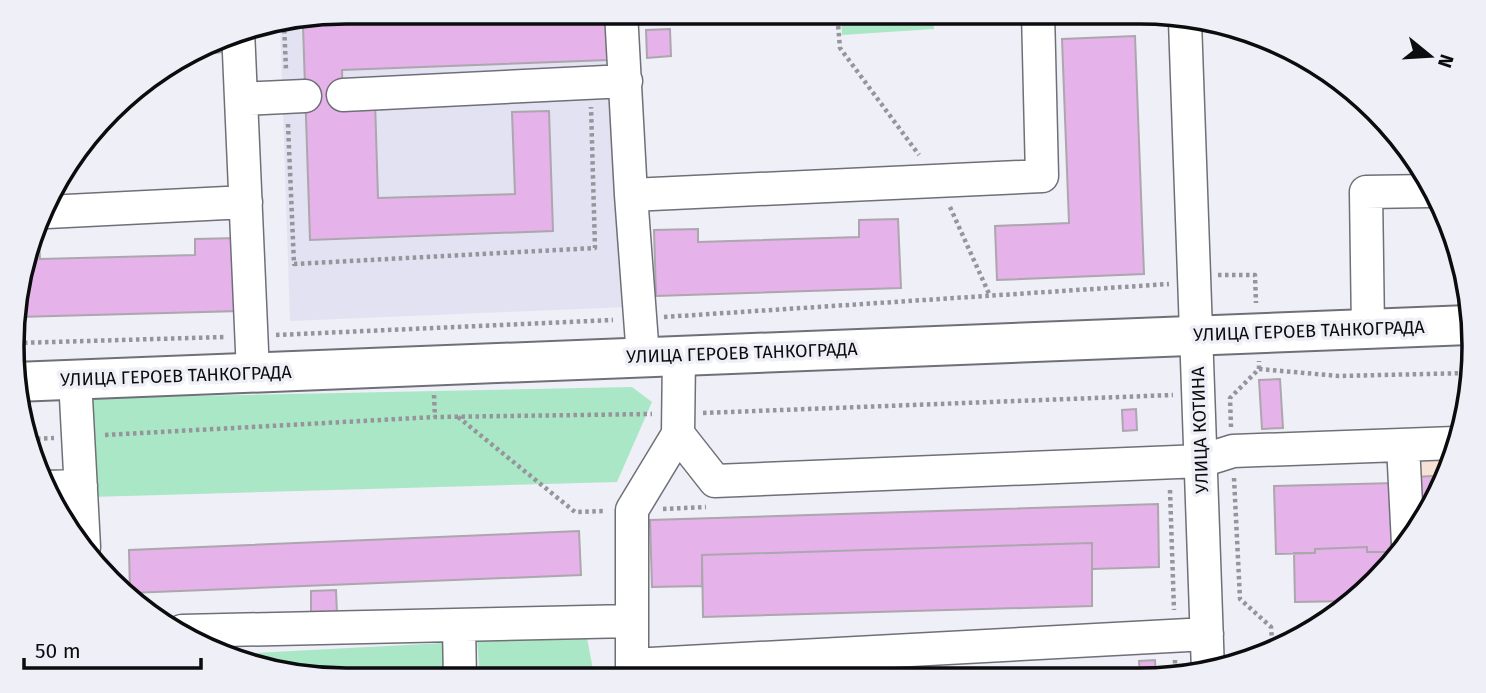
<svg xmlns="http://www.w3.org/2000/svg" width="1486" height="693" viewBox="0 0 1486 693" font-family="'Fira Sans',sans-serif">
<rect width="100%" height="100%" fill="#efeff7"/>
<path fill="#f7e1d5" d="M 1453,449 L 1448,475 L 1405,550 L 1400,452 Z"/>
<path fill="#e2e2f2" d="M 347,12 L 613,12 L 627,307 L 290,321 L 280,23 Z"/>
<path fill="#aae7c6" d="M 841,12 L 933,12 L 934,29 L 842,35 Z
M 632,387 L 652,402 L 617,482 L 91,497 L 92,398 Z
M 587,638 L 595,680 L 480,680 L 477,639 Z
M 444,643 L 447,680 L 346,681 L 218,655 Z"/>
<path fill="#e6b2ea" stroke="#aca6ad" stroke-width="2" d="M 468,12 L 606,12 L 608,60 L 342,70 L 343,102 L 375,101 L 378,198 L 515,194 L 512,112 L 549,111 L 553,231 L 310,240 L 303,25 L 468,20 Z
M 670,29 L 671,56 L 647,58 L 646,30 Z
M 235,32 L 236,51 L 214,53 L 214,44 Z
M 1135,36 L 1144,274 L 997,280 L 995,226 L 1069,223 L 1062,39 Z
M 898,219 L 901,288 L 656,296 L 654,230 L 698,229 L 698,242 L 859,237 L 859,220 Z
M 238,238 L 240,311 L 18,317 L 19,281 L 35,241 L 39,241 L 40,259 L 195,255 L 195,239 Z
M 1280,379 L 1283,428 L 1262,429 L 1259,380 Z
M 1136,409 L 1137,430 L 1123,431 L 1122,410 Z
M 1448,475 L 1420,523 L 1416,477 Z
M 1396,483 L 1398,552 L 1367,552 L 1367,547 L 1315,549 L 1315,553 L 1276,554 L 1274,486 Z
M 1158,504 L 1159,567 L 1092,569 L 1092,543 L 702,555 L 702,586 L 652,587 L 650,520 Z
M 579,531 L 581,575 L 130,593 L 129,550 Z
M 1092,543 L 1092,606 L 703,617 L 702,555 Z
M 1367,547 L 1367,552 L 1390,552 L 1390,564 L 1354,601 L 1295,602 L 1294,553 L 1315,553 L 1315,549 Z
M 336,590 L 337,614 L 311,615 L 311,591 Z
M 1155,660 L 1156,678 L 1140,678 L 1139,661 Z
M 814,670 L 815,679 L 773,679 L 772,673 Z"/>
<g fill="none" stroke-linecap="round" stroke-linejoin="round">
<g stroke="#6f7077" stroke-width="35">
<path id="minor" d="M 621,12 L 631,195 L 643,357
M 1185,21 L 1208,671
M 238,30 L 253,373
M 343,95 L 626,81
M 241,99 L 305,96
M 631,195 L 1042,176 L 1038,12
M 47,212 L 246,202
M 1368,329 L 1366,192 L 1430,191
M 679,356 L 678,434 L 632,510 L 632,665 L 1207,634
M 75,379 L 84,547
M 678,434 L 715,481 L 1201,461 L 1233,451 L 1455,443
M 1403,445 L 1408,544
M 45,487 L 81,486
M 459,625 L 460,680
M 182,631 L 631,621"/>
</g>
<g stroke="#6f7077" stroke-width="42">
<path id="major" d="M 15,382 L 1469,325"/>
</g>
<path stroke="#95959b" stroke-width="4.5" stroke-dasharray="3.5 3.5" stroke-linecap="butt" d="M 837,12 L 840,48 L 919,155
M 284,23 L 286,70
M 288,124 L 294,264 L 595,248 L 591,107
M 950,207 L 990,296
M 1218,275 L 1255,275 L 1256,303
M 664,317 L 1169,284
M 276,335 L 613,320
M 17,343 L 225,337
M 1259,369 L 1339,376 L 1469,373
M 434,395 L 435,417
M 703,413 L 1173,395
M 458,417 L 575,512 L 605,511
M 1231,427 L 1230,398 L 1259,369 L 1259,361
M 105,435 L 435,417 L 652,414
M 30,439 L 54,438
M 1234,478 L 1240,599 L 1271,627 L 1273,652
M 1170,490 L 1174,610
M 663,509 L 706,507
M 1175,660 L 1175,678"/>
<use href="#minor" stroke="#fff" stroke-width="32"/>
<use href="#major" stroke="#fff" stroke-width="38"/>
</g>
<g text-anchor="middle" stroke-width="7" stroke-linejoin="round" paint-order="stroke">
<g font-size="18" fill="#0c0c0f" stroke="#efeff7">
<text transform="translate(1309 331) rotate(-2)" y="6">УЛИЦА ГЕРОЕВ ТАНКОГРАДА</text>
<text transform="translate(742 353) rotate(-2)" y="6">УЛИЦА ГЕРОЕВ ТАНКОГРАДА</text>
<text transform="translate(176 376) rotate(-2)" y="6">УЛИЦА ГЕРОЕВ ТАНКОГРАДА</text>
<text transform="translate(1200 430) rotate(-92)" y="6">УЛИЦА КОТИНА</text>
</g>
</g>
<path d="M0 0H1486V693H0ZM346 24H1140A322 322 0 0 1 1462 346V346A322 322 0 0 1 1140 668H346A322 322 0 0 1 24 346V346A322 322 0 0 1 346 24Z" fill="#efeff7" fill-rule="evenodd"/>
<path fill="none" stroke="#0c0c0f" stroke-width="3.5" d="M346 24H1140A322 322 0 0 1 1462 346V346A322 322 0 0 1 1140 668H346A322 322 0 0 1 24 346V346A322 322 0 0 1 346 24Z"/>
<g transform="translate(1430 56) rotate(108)" stroke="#efeff7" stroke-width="5" paint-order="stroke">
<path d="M0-5L12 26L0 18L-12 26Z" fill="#0c0c0f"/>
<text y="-10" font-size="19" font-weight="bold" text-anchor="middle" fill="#0c0c0f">N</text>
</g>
<path d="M24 658v10h177v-10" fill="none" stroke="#0c0c0f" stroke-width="3.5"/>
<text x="35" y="658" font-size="21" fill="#0c0c0f" stroke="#efeff7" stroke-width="5" paint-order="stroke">50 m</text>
</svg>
